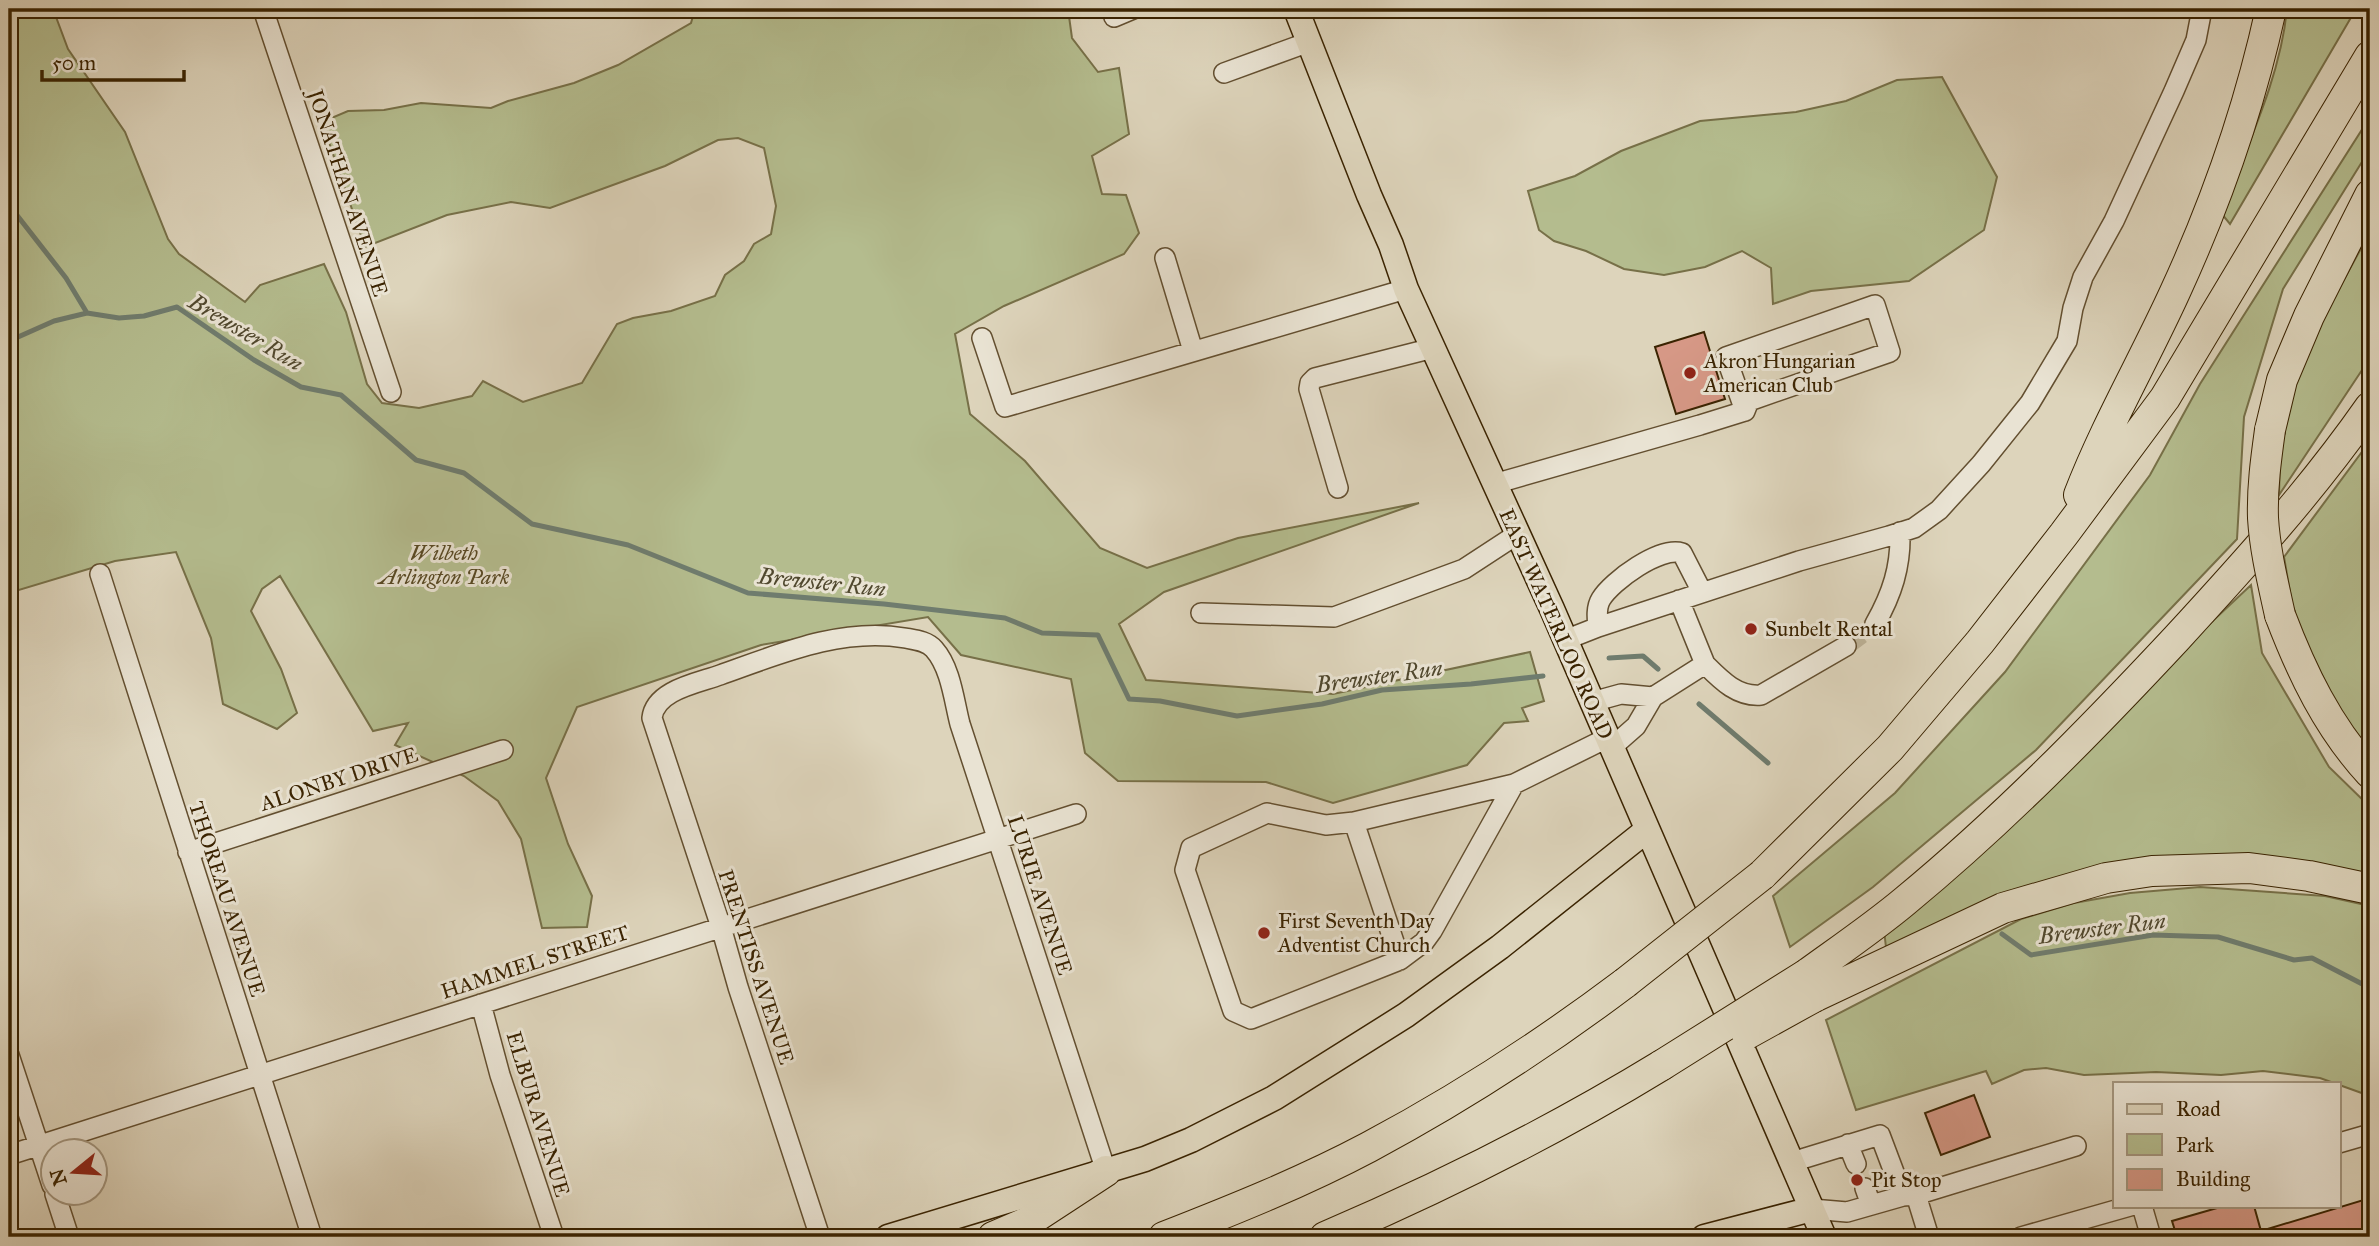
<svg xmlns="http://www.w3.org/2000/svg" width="2379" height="1246" viewBox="0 0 2379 1246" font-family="'IM FELL Great Primer',serif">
<rect width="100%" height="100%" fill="#ddd4bb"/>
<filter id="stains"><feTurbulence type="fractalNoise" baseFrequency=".00286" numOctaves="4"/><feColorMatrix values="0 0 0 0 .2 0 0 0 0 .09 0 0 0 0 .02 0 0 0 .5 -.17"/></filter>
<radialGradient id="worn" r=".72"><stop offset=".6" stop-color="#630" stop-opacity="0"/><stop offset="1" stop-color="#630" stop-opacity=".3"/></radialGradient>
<path fill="#b4bc8e" stroke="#777048" stroke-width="2" d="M 9,9 L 53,9 L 68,49 L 125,132 L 168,239 L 179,254 L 245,302 L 260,285 L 324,264 L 346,312 L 367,384 L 382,403 L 419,408 L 472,396 L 483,381 L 523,402 L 582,383 L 617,324 L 633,318 L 671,311 L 715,296 L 725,275 L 744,261 L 754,244 L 771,234 L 776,206 L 764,148 L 738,138 L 718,140 L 665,166 L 550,208 L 511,202 L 447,215 L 365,247 L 322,122 L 348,111 L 384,110 L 421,103 L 491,108 L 508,101 L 574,83 L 618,65 L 691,23 L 695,9 L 1068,9 L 1072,38 L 1098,72 L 1119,68 L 1129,134 L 1092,156 L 1102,194 L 1126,195 L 1139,233 L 1124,254 L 1004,306 L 955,334 L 970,414 L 1025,461 L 1100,548 L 1147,568 L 1238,538 L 1419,503 L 1164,592 L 1119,624 L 1146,680 L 1333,694 L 1530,652 L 1544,701 L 1522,708 L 1528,721 L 1504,723 L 1467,765 L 1333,803 L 1266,782 L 1118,781 L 1085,753 L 1071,679 L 961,655 L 928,617 L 761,645 L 577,707 L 546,778 L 568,844 L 592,896 L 587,927 L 542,928 L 521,839 L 498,801 L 464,776 L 395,745 L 408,723 L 373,731 L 280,576 L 262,589 L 251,611 L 281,669 L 297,713 L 277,729 L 223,704 L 211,638 L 176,552 L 115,561 L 9,593 Z
M 2287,9 L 2356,9 L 2230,224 L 2221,213 C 2246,147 2280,80 2287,9 Z
M 1942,77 L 1997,177 L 1984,230 L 1909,281 L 1811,291 L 1773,304 L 1771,268 L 1742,251 L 1705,267 L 1664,275 L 1624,269 L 1586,251 L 1554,241 L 1539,230 L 1528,191 L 1575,176 L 1621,151 L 1700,121 L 1796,112 L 1846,101 L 1897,80 Z
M 2370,117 L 2370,149 L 2283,289 L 2244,417 L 2237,539 L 2036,750 L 1873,887 L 1790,947 L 1773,896 L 1895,793 L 2005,672 L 2150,475 L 2200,384 Z
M 2370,232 L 2370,358 L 2279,495 L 2281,423 L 2294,371 Z
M 2370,441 L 2370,758 L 2354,740 L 2295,621 L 2284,557 Z
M 2251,585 L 2262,653 L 2329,767 L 2370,807 L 2370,882 L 2200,856 L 1887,956 L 1884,930 Z
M 2200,887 L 2325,896 L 2370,906 L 2370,1096 L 2320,1078 L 2263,1071 L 2221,1075 L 2156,1072 L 2084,1075 L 2046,1068 L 2024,1070 L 1992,1084 L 1986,1071 L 1856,1110 L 1826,1020 L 2021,919 L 2074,903 L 2130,893 Z"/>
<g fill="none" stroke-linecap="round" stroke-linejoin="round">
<path stroke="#6f7c6e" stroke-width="5" d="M 9,205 L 66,278 L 87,313
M 9,341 L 54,321 L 87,313 L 119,318 L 144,316 L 177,307 L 254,360 L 301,387 L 341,395 L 416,460 L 464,473 L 532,524 L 628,545 L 748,593 L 884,604 L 1005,618 L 1042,633 L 1098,635 L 1129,699 L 1160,701 L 1237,716 L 1322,704 L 1382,690 L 1471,684 L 1543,676
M 1609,658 L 1643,656 L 1658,669
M 1699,704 L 1768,763
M 2002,934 L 2031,955 L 2153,935 L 2218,937 L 2294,960 L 2312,958 L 2370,988"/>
</g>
<path fill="#d69886" stroke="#3a2301" stroke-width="2" d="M 1704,332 L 1725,399 L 1676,414 L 1655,347 Z
M 1974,1095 L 1990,1137 L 1941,1155 L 1925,1113 Z
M 2370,1198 L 2370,1237 L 2177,1237 L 2172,1221 L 2224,1206 L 2254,1206 L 2261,1231 Z"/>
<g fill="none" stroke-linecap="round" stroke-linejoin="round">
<path stroke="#bcb196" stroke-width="19" stroke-dasharray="19 10" stroke-linecap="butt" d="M 1846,646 L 1875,624"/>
<g stroke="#634f30" stroke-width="22">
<path id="minor" d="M 263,9 L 391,392
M 1114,17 L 1133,9
M 1224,73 L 1309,42
M 1165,258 L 1193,351
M 982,338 L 1005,407 L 1406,289
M 1494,484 L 1700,425 L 1745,411 L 1749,401 L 1890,352 L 1875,305 L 1726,357 L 1745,411
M 1338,488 L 1309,389 L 1310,383 L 1315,378 L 1433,348
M 100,574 L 312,1237
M 1201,613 L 1334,617 L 1464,569 L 1516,535
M 1875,624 C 1892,594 1901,567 1900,532
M 1598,627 C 1597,618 1596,607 1601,599 C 1612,581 1660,546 1682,553 L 1702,592
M 1565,640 L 1598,627 L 1799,561 L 1889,536 L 1914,528 L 1939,510 L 1981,464 L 2030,403 L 2067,341 L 2073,308 L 2083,277 L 2114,221 L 2174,91 L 2196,40 L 2202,9
M 1705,664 C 1721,680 1737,697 1761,695 L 1846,646
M 1653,697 L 1705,664 L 1679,600
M 1592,702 L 1621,694 L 1653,697 L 1636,726 L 1611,748
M 1514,784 L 1432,931 L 1424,942 L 1400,960 L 1354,822 L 1514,784 L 1607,738
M 1354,822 L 1326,825 L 1267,813 L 1191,848 L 1185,870 L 1233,1011 L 1251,1019 L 1400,960
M 188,852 L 503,750
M 481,1004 L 500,1075 L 554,1237
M 9,1055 L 52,1185
M 2339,1143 L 2370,1134
M 1848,1144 L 1856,1164
M 9,1155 L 1076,814
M 1792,1162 L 1880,1135 L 1903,1196
M 1865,1188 L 1871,1205
M 55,1194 L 69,1237
M 1916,1195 L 2076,1146
M 2142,1206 L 2151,1237
M 1812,1209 L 1847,1212 L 1903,1196 L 1916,1195 L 1929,1237
M 820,1237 L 738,987 L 721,927 L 652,718 C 655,690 698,683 720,675 C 779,654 842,627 905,638 C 916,640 927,641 934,649 C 951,668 954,701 960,724 L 1106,1171
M 2021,1237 L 2130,1206"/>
</g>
<g stroke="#3a2301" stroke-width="27">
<path id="major" d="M 1296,9 L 1369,195 L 1391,245 L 1406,289 L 1552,609 L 1824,1237
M 888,1237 L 1145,1159 L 1191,1140 L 1274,1098 L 1406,1015 L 1500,947 L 1647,830
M 1704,1237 L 1812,1209"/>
</g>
<g stroke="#3a2301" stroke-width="32">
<path id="highway" d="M 2270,430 L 2282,380 L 2309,316 L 2370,195
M 2079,495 C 2106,425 2144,360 2175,292 C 2216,203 2250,105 2271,9
M 2280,615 C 2302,673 2328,727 2370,773
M 1762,875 L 1890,748 L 1980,642 L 2064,534 L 2165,398 L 2370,56
M 1807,974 C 1840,950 1874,927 1905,901 C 2002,821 2090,731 2176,639 C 2244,565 2312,490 2370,407
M 1814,997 L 2003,908 L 2106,878 L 2152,871 L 2249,868 L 2309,876 L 2370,889
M 993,1237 L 1028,1222 L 1106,1171
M 1164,1237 C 1233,1210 1303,1182 1369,1147 C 1459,1099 1544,1044 1625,983
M 1325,1237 C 1442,1187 1554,1131 1662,1065"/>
</g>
<use href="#minor" stroke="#e9e3d3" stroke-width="19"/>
<use href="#major" stroke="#ddd4bb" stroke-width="24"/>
<use href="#highway" stroke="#ddd4bb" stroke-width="30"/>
<g stroke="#3a2301" stroke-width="32" stroke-linecap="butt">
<path id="highway-bridge" d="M 2270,430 C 2266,459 2262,488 2263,518 C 2265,551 2273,583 2280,615
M 1625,983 L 1762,875
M 1747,1034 L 1814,997
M 1662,1065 L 1807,974"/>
</g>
<use href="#highway-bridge" stroke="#ddd4bb" stroke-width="30"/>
</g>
<g fill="#8f2418" stroke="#e9e3d3" stroke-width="2.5">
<circle cx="1690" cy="373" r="7"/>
<circle cx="1751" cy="629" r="7"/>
<circle cx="1264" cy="933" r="7"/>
<circle cx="1857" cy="1180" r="7"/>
</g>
<g text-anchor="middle" stroke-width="6" stroke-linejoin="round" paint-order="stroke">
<g font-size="21" fill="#3a2301" stroke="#e9e3d3">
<text transform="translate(348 193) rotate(72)" y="7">JONATHAN AVENUE</text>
<text transform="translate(1556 624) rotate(66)" y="7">EAST WATERLOO ROAD</text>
<text transform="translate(339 779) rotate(-18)" y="7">ALONBY DRIVE</text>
<text transform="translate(1040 895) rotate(72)" y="7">LURIE AVENUE</text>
<text transform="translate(227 899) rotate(72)" y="7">THOREAU AVENUE</text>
<text transform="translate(535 962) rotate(-18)" y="7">HAMMEL STREET</text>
<text transform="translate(756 967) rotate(72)" y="7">PRENTISS AVENUE</text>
<text transform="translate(538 1114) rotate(73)" y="7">ELBUR AVENUE</text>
</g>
<g font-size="21" fill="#3a2301" stroke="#e9e3d3" text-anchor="start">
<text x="1704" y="368">Akron Hungarian<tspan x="1704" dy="24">American Club</tspan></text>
<text x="1765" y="636">Sunbelt Rental</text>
<text x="1278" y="928">First Seventh Day<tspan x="1278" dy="24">Adventist Church</tspan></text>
<text x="1871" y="1187">Pit Stop</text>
</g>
<g font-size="21" font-style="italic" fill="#584924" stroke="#e9e3d3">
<text x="444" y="560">Wilbeth<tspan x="444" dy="24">Arlington Park</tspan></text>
</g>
<g font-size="23" font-style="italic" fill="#50482e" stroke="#e9e3d3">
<text transform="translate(246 332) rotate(31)" y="8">Brewster Run</text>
<text transform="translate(822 582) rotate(6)" y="8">Brewster Run</text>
<text transform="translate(1379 676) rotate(-8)" y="8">Brewster Run</text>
<text transform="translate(2102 928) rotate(-7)" y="8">Brewster Run</text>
</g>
</g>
<rect width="2379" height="1246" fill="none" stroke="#ddd4bb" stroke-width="35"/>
<rect x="10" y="10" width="2358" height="1225" fill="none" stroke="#3a2301" stroke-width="3.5"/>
<rect x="18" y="18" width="2344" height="1211" fill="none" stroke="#3a2301" stroke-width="2"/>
<rect x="2113" y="1082" width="228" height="126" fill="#e9e3d3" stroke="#a3967f" stroke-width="2"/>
<rect x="2127" y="1104" width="35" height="10" fill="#ddd4bb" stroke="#a3967f" stroke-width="2"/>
<text x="2176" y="1116" font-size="21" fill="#3a2301">Road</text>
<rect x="2127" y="1134" width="35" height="21" fill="#b4bc8e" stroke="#a3967f" stroke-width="2"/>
<text x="2176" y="1152" font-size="21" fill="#3a2301">Park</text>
<rect x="2127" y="1169" width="35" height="21" fill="#d69886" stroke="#a3967f" stroke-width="2"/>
<text x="2176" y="1186" font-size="21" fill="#3a2301">Building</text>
<g transform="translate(74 1172) rotate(252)"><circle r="33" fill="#e9e3d3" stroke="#a3967f" stroke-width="2"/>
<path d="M0-5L12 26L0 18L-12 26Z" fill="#8f2418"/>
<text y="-10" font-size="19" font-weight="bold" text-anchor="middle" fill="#3a2301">N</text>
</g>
<path d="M42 70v10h142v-10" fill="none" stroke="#3a2301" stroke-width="3.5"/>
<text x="52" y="70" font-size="21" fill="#3a2301" stroke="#e9e3d3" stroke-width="5" paint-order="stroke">50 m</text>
<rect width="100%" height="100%" filter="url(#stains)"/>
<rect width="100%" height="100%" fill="url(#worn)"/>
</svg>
